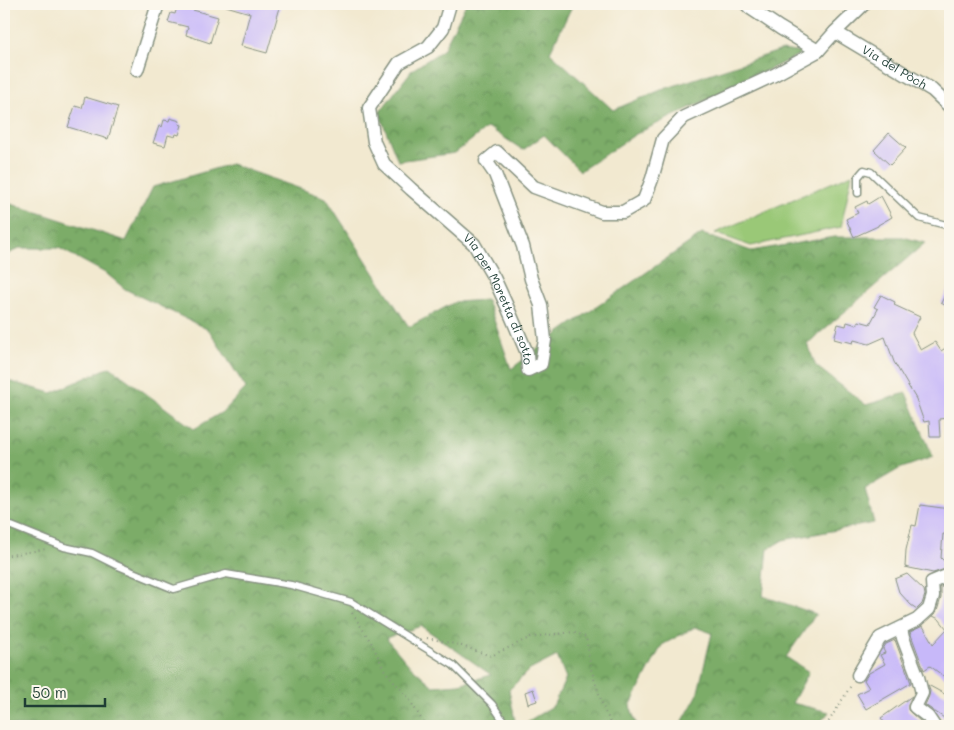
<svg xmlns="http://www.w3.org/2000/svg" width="954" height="730" viewBox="0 0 954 730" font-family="Mali,sans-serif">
<defs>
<pattern id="forest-crowns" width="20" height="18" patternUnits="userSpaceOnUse" patternTransform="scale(1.25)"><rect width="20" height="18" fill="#7bac68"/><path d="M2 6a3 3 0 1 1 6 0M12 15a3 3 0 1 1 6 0" fill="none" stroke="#648d56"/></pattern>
</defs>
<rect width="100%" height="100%" fill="#fbf7ec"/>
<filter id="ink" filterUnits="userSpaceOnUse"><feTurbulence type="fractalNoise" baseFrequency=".02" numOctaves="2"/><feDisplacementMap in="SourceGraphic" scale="10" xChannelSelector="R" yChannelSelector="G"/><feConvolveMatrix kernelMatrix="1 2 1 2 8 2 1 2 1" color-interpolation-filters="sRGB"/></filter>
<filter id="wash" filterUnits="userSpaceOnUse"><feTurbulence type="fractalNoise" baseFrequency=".0096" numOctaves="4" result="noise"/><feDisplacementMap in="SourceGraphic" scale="20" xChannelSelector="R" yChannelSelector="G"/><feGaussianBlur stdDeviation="1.12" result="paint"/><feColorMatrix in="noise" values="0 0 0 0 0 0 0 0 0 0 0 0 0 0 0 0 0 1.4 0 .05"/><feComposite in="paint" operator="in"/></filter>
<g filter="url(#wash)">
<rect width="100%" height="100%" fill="#f2e9d0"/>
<path fill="#9ac877" stroke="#5c8256" d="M 852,174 L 841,227 L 751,246 L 715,233 Z"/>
<path fill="url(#forest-crowns)" stroke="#4d744e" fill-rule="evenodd" d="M 333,4 L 365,4 L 359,10 Z
M 466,4 L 573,4 L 550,52 L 613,110 L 661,90 L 782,50 L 803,53 L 636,134 L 580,171 L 544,135 L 523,150 L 488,127 L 455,153 L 398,161 L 379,113 L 412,70 L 443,50 Z
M 231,164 L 326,198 L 409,327 L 455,302 L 487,300 L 511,369 L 563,330 L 702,234 L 751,251 L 834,237 L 903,237 L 925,243 L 807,344 L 816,366 L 866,405 L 906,393 L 933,457 L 899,469 L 865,489 L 874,523 L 783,540 L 768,549 L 763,596 L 816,614 L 786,657 L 809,672 L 792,703 L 829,712 L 817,726 L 680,726 L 697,696 L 712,633 L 695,627 L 662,645 L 630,706 L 637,726 L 520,726 L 553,706 L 566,678 L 557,656 L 528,671 L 509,690 L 516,726 L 4,726 L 4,380 L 52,393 L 110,367 L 194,429 L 224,411 L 246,388 L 209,330 L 125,289 L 107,274 L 59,248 L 19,248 L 4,257 L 4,202 L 34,211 L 126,241 L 153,187 ZM 421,626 L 473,662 L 491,675 L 459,684 L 433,686 L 408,664 L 386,638 Z"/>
<g id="blocks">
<path fill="#c7b8f9" d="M 178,4 L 194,4 L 193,10 L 218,17 L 210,43 L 186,35 L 188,27 L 168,22 L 171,13 L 175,14 Z
M 227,4 L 281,4 L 267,53 L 241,46 L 250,13 L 226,6 Z
M 85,97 L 118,107 L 108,139 L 68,127 L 75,106 L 82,108 Z
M 170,118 L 180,121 L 179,124 L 182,125 L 179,135 L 176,134 L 175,137 L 168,135 L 165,146 L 153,143 L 159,126 L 162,127 L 164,120 L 169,121 Z
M 889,133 L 906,148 L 890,165 L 874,150 Z
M 881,196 L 892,217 L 878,225 L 878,226 L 854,237 L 846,219 L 858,213 L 855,207 L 867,201 L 868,204 Z
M 950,285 L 950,308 L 941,303 Z
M 881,295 L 895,302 L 894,305 L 920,317 L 912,333 L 921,350 L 935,342 L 941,351 L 950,345 L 950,413 L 947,413 L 948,418 L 939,419 L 940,437 L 930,437 L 929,421 L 924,422 L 916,399 L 894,362 L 885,337 L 869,344 L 854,340 L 853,343 L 845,341 L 845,342 L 834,339 L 838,324 L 846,326 L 847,322 L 857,325 L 859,321 L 870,324 L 878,309 L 874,307 Z
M 920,505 L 950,509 L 950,535 L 943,534 L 941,558 L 950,567 L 949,568 L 933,573 L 905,567 L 906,550 L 912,525 L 916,526 Z
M 907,574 L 924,590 L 925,595 L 922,604 L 917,609 L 911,605 L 899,592 L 895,579 Z
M 950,584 L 950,598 L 947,603 L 950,607 L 950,681 L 930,666 L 924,670 L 910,632 L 923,626 L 933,644 L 947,629 L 939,619 L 933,616 L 937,611 L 941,598 L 941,587 Z
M 895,640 L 911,683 L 866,709 L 857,694 L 869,688 L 864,680 L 869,673 L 885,664 L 880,655 L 885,653 L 883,649 L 886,644 Z
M 928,685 L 950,697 L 950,722 L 925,705 L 929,696 L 930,691 Z
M 533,689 L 537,701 L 528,704 L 525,692 Z
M 912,696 L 908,704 L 908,710 L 922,723 L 924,726 L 887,726 L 881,718 Z"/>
</g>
</g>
<g filter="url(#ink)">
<use href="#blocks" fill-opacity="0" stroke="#889382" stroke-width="1"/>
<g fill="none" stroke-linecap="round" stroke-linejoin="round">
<g stroke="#889382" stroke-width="9">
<path id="service" d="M 858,193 L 858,177 L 864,170 L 871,172 L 919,218 L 950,226
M 4,523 L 64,547 L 92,553 L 116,565 L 174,589 L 226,574 L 291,585 L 351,602 L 453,665 L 492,704 L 507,726"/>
</g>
<g stroke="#889382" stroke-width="15">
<g id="minor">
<path id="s1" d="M 450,4 L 443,28 L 428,47 L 399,63 L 369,108 L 374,142 L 384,164 L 411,189 L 474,244 L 494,278 L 506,304 L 527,353 L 528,370 L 541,364 L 545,340 L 541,305 L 531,279 L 523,246 L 495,174 L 486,161 L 497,152 L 534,187 L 602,212 L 623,212 L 644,200 L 652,179 L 663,139 L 684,117 L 774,75 L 818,51 L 835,32 L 864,4"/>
<path d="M 746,4 L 750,8 L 780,28 L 818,51"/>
<path id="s2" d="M 835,32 L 932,90 L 950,107"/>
<path d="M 137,70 L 158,4"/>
<path d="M 901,629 L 903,638 L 918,677 L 922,693 L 915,707 L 928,717 L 934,726"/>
<path d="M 858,675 L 880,638 L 917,620 L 929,609 L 933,596 L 932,582 L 944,577 L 950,576"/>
</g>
</g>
<path stroke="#889382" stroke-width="2" stroke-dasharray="1 4" stroke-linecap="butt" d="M 4,556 L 46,549
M 352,613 L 371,642 L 385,671 L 407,696 L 424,723 L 422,726
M 427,638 L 459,645 L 491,656 L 531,637 L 574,632 L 586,637 L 591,669 L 605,712 L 613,726
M 826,726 L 852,684"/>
<use href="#service" stroke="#fff" stroke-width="6"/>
<use href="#minor" stroke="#fff" stroke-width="12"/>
</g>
</g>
<g text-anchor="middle" stroke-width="4" stroke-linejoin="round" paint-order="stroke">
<g font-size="12" fill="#1f3d34" stroke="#fbf7ec">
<text dy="4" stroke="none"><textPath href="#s2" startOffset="69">Via del Pòch</textPath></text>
<text dy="4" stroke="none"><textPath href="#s1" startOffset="376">Via per Moretta di sotto</textPath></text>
</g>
</g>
<rect width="954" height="730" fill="none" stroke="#fbf7ec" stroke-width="20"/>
<path d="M25 698v8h80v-8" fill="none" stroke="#1f3d34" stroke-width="2.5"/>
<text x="32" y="698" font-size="15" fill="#1f3d34" stroke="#fbf7ec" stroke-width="4" paint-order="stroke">50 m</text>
</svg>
